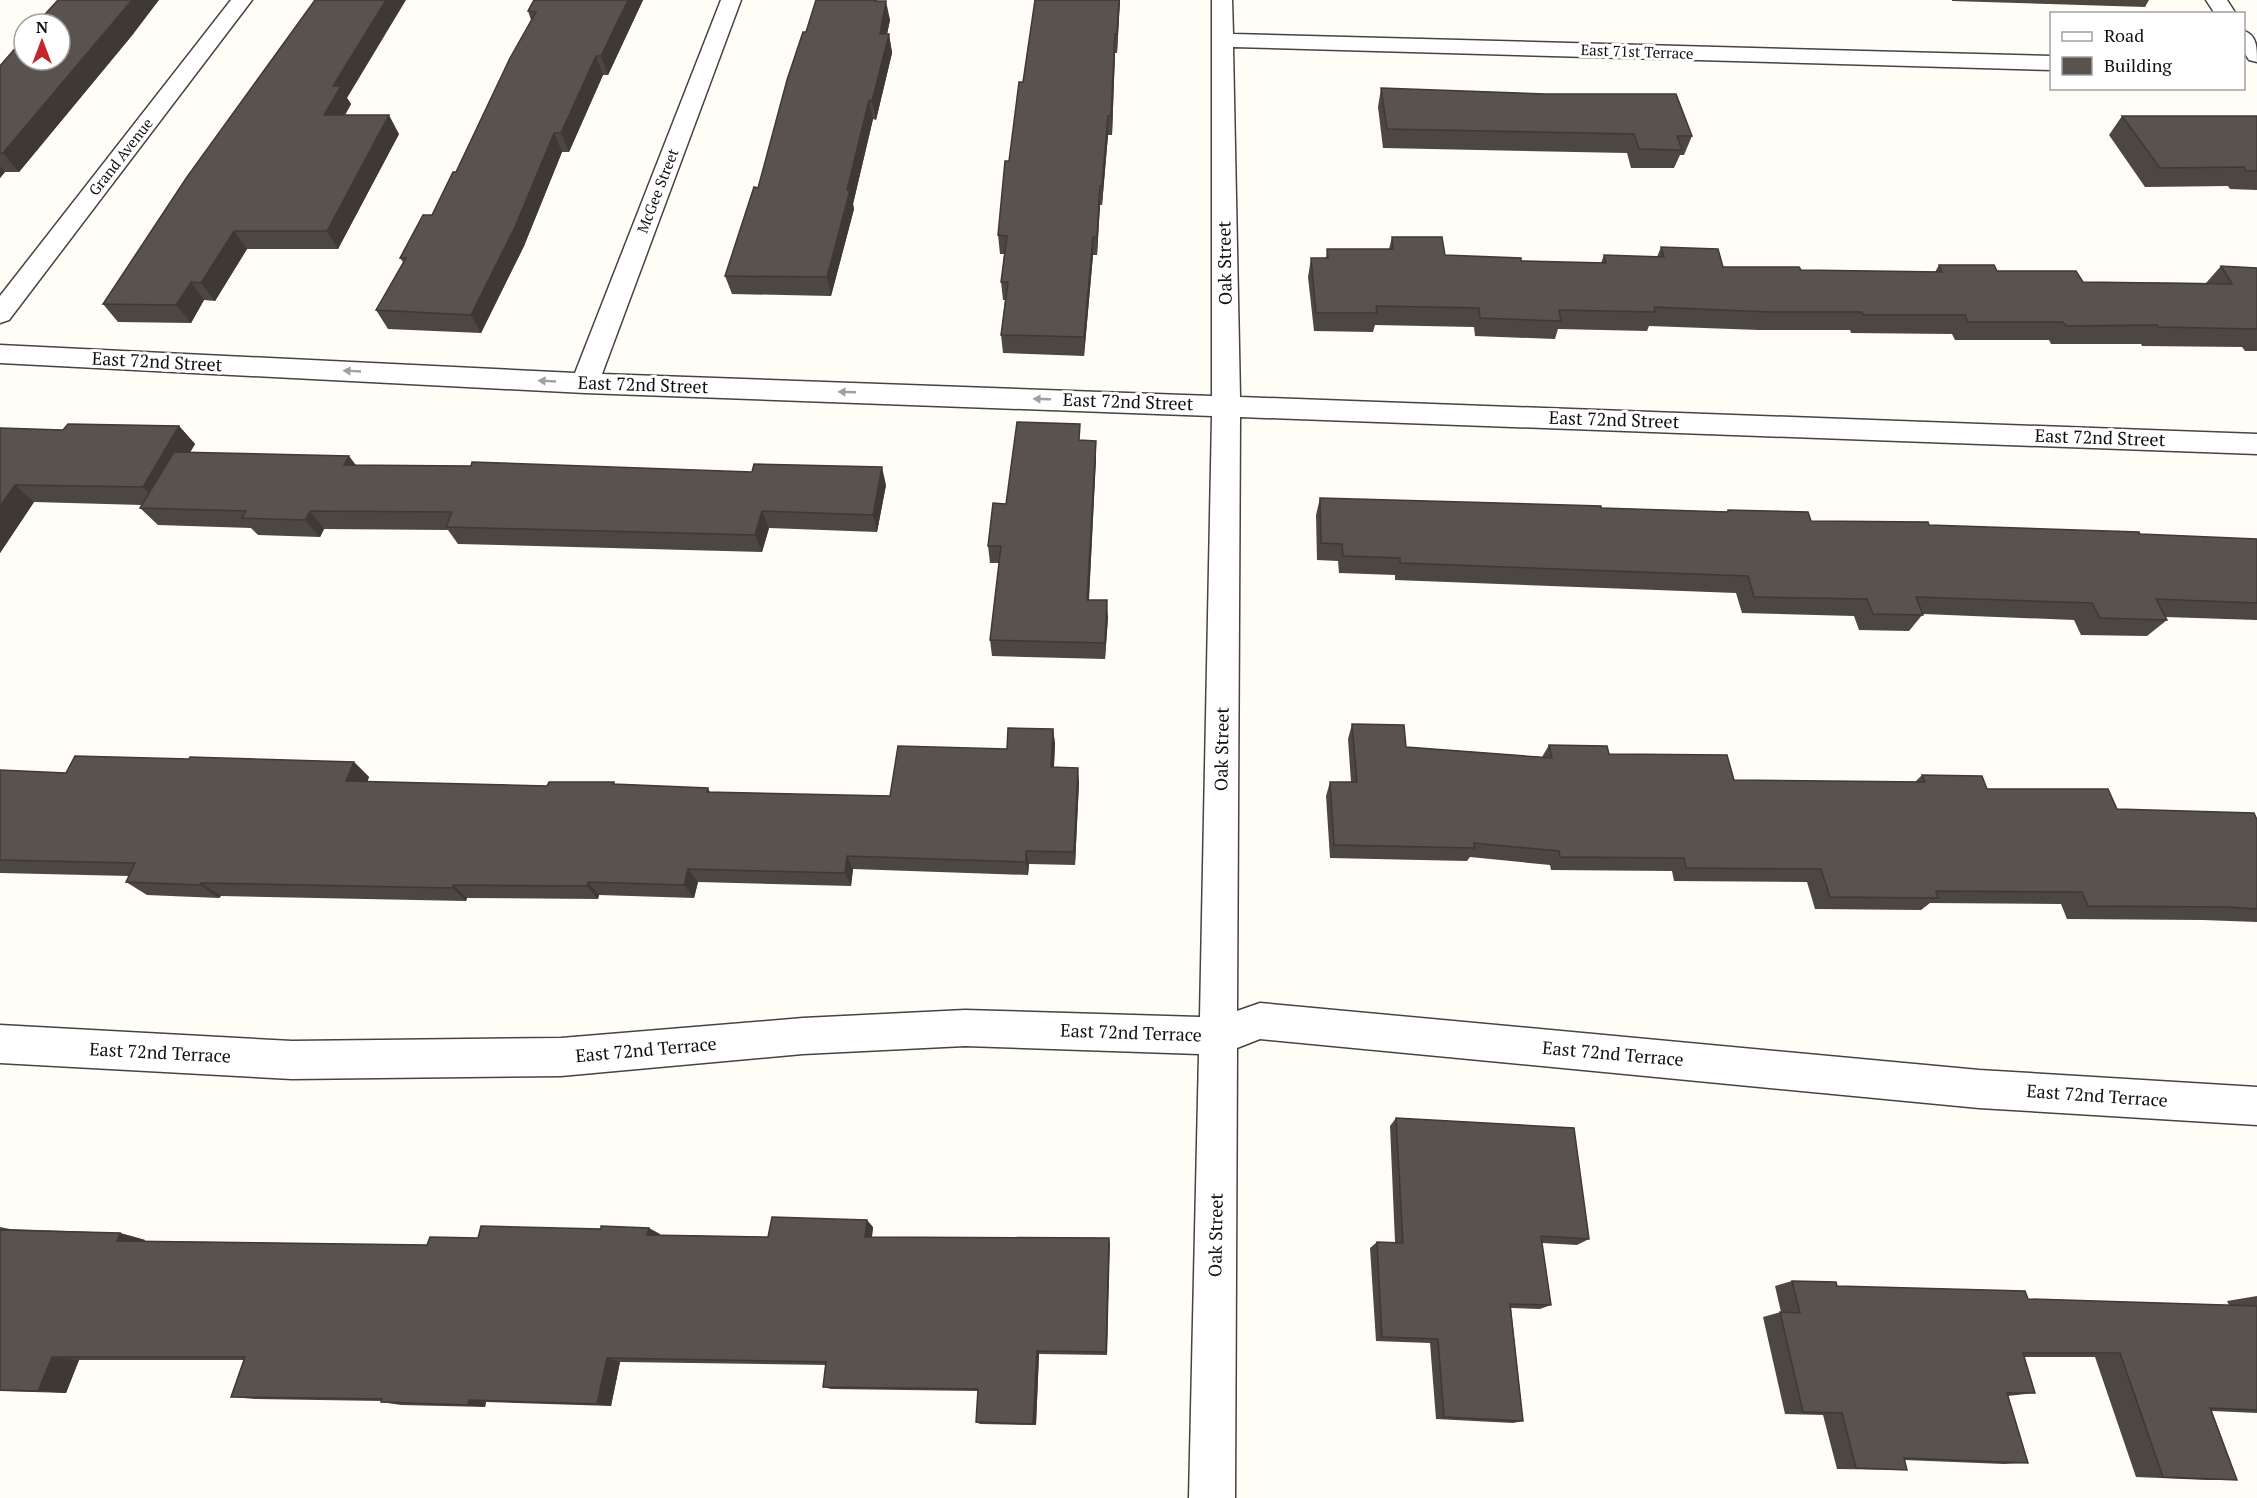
<svg xmlns="http://www.w3.org/2000/svg" width="2257" height="1498" viewBox="0 0 2257 1498" font-family="'PT Serif',serif">
<rect width="100%" height="100%" fill="#fffdf5"/>
<g fill="none" stroke-linecap="round" stroke-linejoin="round">
<g stroke="#444" stroke-width="3">
<path id="minor" d="M 231,0 L 252,0 L 9,320 L 0,323 L 0,296 Z
M 721,0 L 741,0 L 602,374 L 1212,396 L 1212,0 L 1232,0 L 1233,34 L 2052,56 L 2052,70 L 1233,47 L 1240,397 L 2257,434 L 2257,454 L 1240,417 L 1237,1011 L 1260,1003 L 1979,1070 L 2257,1087 L 2257,1125 L 1979,1108 L 1260,1039 L 1237,1048 L 1235,1498 L 1189,1498 L 1199,1054 L 965,1046 L 803,1054 L 561,1076 L 292,1079 L 0,1063 L 0,1025 L 292,1041 L 561,1038 L 803,1018 L 965,1010 L 1200,1017 L 1212,416 L 585,393 L 0,363 L 0,345 L 575,373 Z
M 2206,0 L 2227,0 L 2236,14 L 2215,14 Z
M 2244,31 C 2257,35 2257,48 2257,62 L 2249,60 L 2244,52 Z"/>
</g>
<use href="#minor" fill="#fff" fill-rule="evenodd"/>
</g>
<path fill="#4d4742" d="M 643,0 L 608,75 L 603,75 L 569,152 L 562,152 L 524,246 L 481,333 L 388,329 L 376,310 L 403,262 L 400,258 L 432,215 L 456,172 L 531,20 L 528,11 Z
M 1035,0 L 1120,0 L 1117,53 L 1115,53 L 1112,135 L 1108,135 L 1102,205 L 1100,205 L 1097,255 L 1093,255 L 1084,356 L 1003,353 L 1001,335 L 1005,300 L 1003,300 L 1001,282 L 1004,254 L 1000,254 L 998,235 L 1009,161 L 1023,82 Z
M 1952,0 L 2149,0 L 2145,7 L 1952,1 Z
M 883,1 L 890,20 L 887,34 L 889,34 L 892,53 L 876,120 L 873,119 L 853,204 L 854,209 L 831,296 L 732,294 L 725,276 L 758,188 L 806,32 Z
M 134,33 L 19,172 L 5,172 L 0,178 L 0,66 Z
M 1381,88 L 1692,136 L 1684,155 L 1680,155 L 1674,168 L 1631,168 L 1627,153 L 1383,148 L 1378,107 Z
M 347,98 L 351,104 L 345,115 L 399,134 L 338,249 L 247,249 L 215,301 L 204,300 L 191,323 L 118,322 L 103,304 Z
M 2122,116 L 2257,116 L 2257,190 L 2230,189 L 2228,186 L 2145,187 L 2109,135 Z
M 1392,237 L 1445,255 L 1521,261 L 1601,263 L 1604,255 L 1657,257 L 1661,247 L 1723,267 L 1801,270 L 1935,272 L 1939,265 L 1997,271 L 2083,282 L 2206,283 L 2221,266 L 2257,268 L 2257,351 L 2245,351 L 2242,347 L 2142,346 L 2141,344 L 2051,344 L 2049,340 L 1955,340 L 1952,334 L 1851,333 L 1850,330 L 1759,330 L 1649,326 L 1647,331 L 1558,329 L 1555,339 L 1475,336 L 1474,327 L 1375,325 L 1373,332 L 1314,331 L 1308,277 L 1311,258 L 1326,258 L 1327,249 L 1389,249 Z
M 179,426 L 195,444 L 190,452 L 356,465 L 886,485 L 877,532 L 769,528 L 762,552 L 458,544 L 448,530 L 324,529 L 320,537 L 258,535 L 251,528 L 158,525 L 140,508 L 142,505 L 34,502 L 0,553 L 0,428 L 63,430 Z
M 1081,440 L 1096,441 L 1096,458 L 1089,600 L 1108,617 L 1105,659 L 992,656 L 990,640 L 999,563 L 990,563 L 988,546 L 1006,504 Z
M 1320,498 L 1727,512 L 1728,510 L 1811,521 L 2257,539 L 2257,620 L 2165,617 L 2167,620 L 2147,636 L 2081,635 L 2074,620 L 1923,614 L 1909,631 L 1859,630 L 1854,616 L 1742,613 L 1736,593 L 1395,580 L 1395,575 L 1339,573 L 1338,561 L 1317,560 L 1316,515 Z
M 1352,724 L 1406,747 L 1542,757 L 1549,745 L 1609,754 L 1734,780 L 1915,782 L 1922,775 L 1987,789 L 2117,809 L 2257,820 L 2257,922 L 2203,920 L 2067,919 L 2061,904 L 1930,903 L 1921,910 L 1815,909 L 1807,882 L 1674,881 L 1672,871 L 1551,870 L 1550,865 L 1470,857 L 1467,861 L 1330,858 L 1326,796 L 1330,782 L 1351,782 L 1348,739 Z
M 1053,729 L 1055,744 L 1054,767 L 1079,782 L 1075,865 L 1029,864 L 1028,875 L 853,869 L 851,886 L 698,882 L 694,898 L 599,895 L 598,899 L 467,898 L 466,901 L 221,896 L 219,898 L 147,895 L 126,882 L 129,876 L 0,873 L 0,770 L 66,773 L 189,759 L 354,762 L 369,777 L 367,782 L 547,786 L 614,782 L 616,785 L 708,788 L 710,792 L 890,796 Z
M 1396,1118 L 1589,1239 L 1577,1245 L 1542,1243 L 1551,1305 L 1540,1309 L 1511,1308 L 1523,1421 L 1513,1423 L 1436,1419 L 1430,1343 L 1376,1341 L 1370,1248 L 1377,1242 L 1395,1242 L 1390,1126 Z
M 0,1227 L 10,1229 L 120,1233 L 145,1240 L 144,1241 L 427,1245 L 478,1238 L 660,1234 L 660,1235 L 768,1237 L 873,1227 L 872,1237 L 1109,1238 L 1107,1355 L 1039,1354 L 1036,1425 L 980,1424 L 976,1422 L 978,1391 L 831,1389 L 823,1387 L 826,1365 L 620,1362 L 611,1406 L 486,1402 L 485,1407 L 401,1405 L 381,1402 L 382,1401 L 255,1399 L 231,1397 L 244,1360 L 79,1360 L 66,1393 L 0,1391 Z
M 1792,1281 L 1837,1286 L 2028,1299 L 2229,1305 L 2227,1301 L 2257,1296 L 2257,1413 L 2212,1411 L 2237,1480 L 2207,1480 L 2136,1477 L 2095,1357 L 2024,1357 L 2035,1393 L 2008,1396 L 2028,1463 L 2004,1464 L 1904,1460 L 1907,1470 L 1837,1469 L 1823,1415 L 1785,1414 L 1763,1317 L 1781,1312 L 1775,1286 Z"/>
<path fill="#3f3936" d="M 132,0 L 159,0 L 134,33 L 19,172 L 3,153 Z
M 386,0 L 406,0 L 347,98 L 351,104 L 335,133 L 324,115 L 333,86 Z
M 628,0 L 643,0 L 608,75 L 601,56 Z
M 1119,0 L 1120,0 L 1117,53 L 1117,34 Z
M 886,1 L 890,20 L 883,53 L 880,34 Z
M 889,34 L 892,53 L 876,120 L 872,101 Z
M 1115,34 L 1115,53 L 1112,135 L 1111,116 Z
M 596,56 L 603,75 L 569,152 L 561,133 Z
M 869,100 L 873,119 L 853,204 L 854,209 L 831,296 L 827,277 Z
M 389,115 L 399,134 L 338,249 L 327,231 Z
M 1108,116 L 1108,135 L 1102,205 L 1102,186 Z
M 554,133 L 562,152 L 524,246 L 481,333 L 471,315 Z
M 0,166 L 5,172 L 0,178 Z
M 1100,186 L 1100,205 L 1097,255 L 1097,237 Z
M 234,231 L 247,249 L 215,301 L 201,283 Z
M 1093,237 L 1093,255 L 1084,356 L 1084,337 Z
M 191,282 L 204,300 L 191,323 L 176,305 Z
M 179,426 L 195,444 L 160,505 L 143,487 Z
M 1096,441 L 1096,458 L 1088,616 L 1087,600 Z
M 349,456 L 362,473 L 344,465 Z
M 882,467 L 886,485 L 877,532 L 873,515 Z
M 15,485 L 34,502 L 0,553 L 0,506 Z
M 310,511 L 324,529 L 320,537 L 305,520 Z
M 762,511 L 769,528 L 762,552 L 755,535 Z
M 1107,600 L 1108,617 L 1105,659 L 1105,643 Z
M 1053,729 L 1055,744 L 1053,781 L 1051,767 Z
M 354,762 L 369,777 L 362,796 L 346,781 Z
M 1078,768 L 1079,782 L 1075,865 L 1074,852 Z
M 1026,851 L 1029,864 L 1028,875 L 1026,862 Z
M 847,856 L 853,869 L 851,886 L 845,873 Z
M 688,869 L 698,882 L 694,898 L 684,885 Z
M 588,882 L 599,895 L 598,899 L 587,886 Z
M 201,883 L 221,896 L 219,898 L 200,885 Z
M 453,885 L 467,898 L 466,901 L 452,888 Z
M 867,1220 L 873,1227 L 871,1243 L 865,1237 Z
M 649,1228 L 660,1234 L 659,1241 L 647,1235 Z
M 120,1233 L 145,1240 L 142,1247 L 117,1241 Z
M 1109,1238 L 1110,1244 L 1107,1355 L 1106,1352 Z
M 1037,1351 L 1039,1354 L 1036,1425 L 1033,1424 Z
M 52,1357 L 79,1360 L 66,1393 L 38,1391 Z
M 607,1358 L 620,1362 L 611,1406 L 597,1404 Z
M 469,1400 L 486,1402 L 485,1407 L 468,1405 Z"/>
<path fill="#5a524d" stroke="#3f3936" stroke-width="1.5" d="M 58,0 L 132,0 L 3,153 L 0,153 L 0,66 L 24,38 L 24,60 L 60,60 L 60,24 L 36,24 Z
M 315,0 L 386,0 L 333,86 L 341,86 L 324,115 L 389,115 L 327,231 L 234,231 L 201,283 L 191,282 L 176,305 L 103,304 L 187,177 Z
M 534,0 L 628,0 L 601,56 L 596,56 L 561,133 L 554,133 L 515,227 L 471,315 L 376,310 L 406,258 L 400,258 L 423,215 L 432,215 L 453,172 L 456,172 L 510,58 L 536,12 L 528,11 Z
M 816,0 L 876,0 L 875,1 L 886,1 L 880,34 L 889,34 L 872,101 L 869,100 L 847,190 L 850,190 L 827,277 L 725,276 L 754,187 L 758,188 L 787,80 L 803,32 L 806,32 Z
M 1035,0 L 1119,0 L 1117,34 L 1115,34 L 1111,116 L 1108,116 L 1102,186 L 1100,186 L 1097,237 L 1093,237 L 1084,337 L 1001,335 L 1008,282 L 1001,282 L 1007,236 L 998,235 L 1005,161 L 1009,161 L 1019,82 L 1023,82 Z
M 1381,88 L 1546,94 L 1676,94 L 1692,136 L 1677,136 L 1682,150 L 1639,149 L 1634,134 L 1387,129 Z
M 2122,116 L 2257,116 L 2257,171 L 2246,171 L 2244,167 L 2160,168 Z
M 1392,237 L 1442,237 L 1445,255 L 1521,258 L 1521,261 L 1606,263 L 1604,255 L 1664,257 L 1661,247 L 1718,249 L 1723,267 L 1799,267 L 1801,270 L 1942,272 L 1939,265 L 1994,265 L 1997,271 L 2076,271 L 2083,282 L 2232,284 L 2221,266 L 2257,268 L 2257,329 L 2158,327 L 2157,325 L 2066,326 L 2063,322 L 1968,322 L 1965,315 L 1863,315 L 1862,312 L 1769,312 L 1654,307 L 1655,312 L 1559,310 L 1561,321 L 1480,318 L 1479,308 L 1376,306 L 1377,313 L 1316,313 L 1311,258 L 1328,258 L 1327,249 L 1393,249 Z
M 1017,422 L 1080,424 L 1079,440 L 1096,441 L 1087,600 L 1107,600 L 1105,643 L 990,640 L 1001,546 L 988,546 L 993,503 L 1006,504 Z
M 68,424 L 179,426 L 143,487 L 15,485 L 0,506 L 0,428 L 63,430 Z
M 174,452 L 349,456 L 344,465 L 471,466 L 472,462 L 752,472 L 754,464 L 882,467 L 873,515 L 762,511 L 755,535 L 446,527 L 452,512 L 310,511 L 305,520 L 242,518 L 246,511 L 140,508 Z
M 1320,498 L 1601,506 L 1601,508 L 1728,512 L 1728,510 L 1808,512 L 1811,521 L 1928,522 L 1929,525 L 2139,532 L 2140,534 L 2257,539 L 2257,603 L 2156,599 L 2167,620 L 2100,618 L 2092,603 L 1916,597 L 1923,615 L 1873,614 L 1867,599 L 1754,597 L 1748,576 L 1400,563 L 1400,558 L 1343,556 L 1342,544 L 1321,543 Z
M 1352,724 L 1404,725 L 1406,747 L 1552,758 L 1549,745 L 1607,746 L 1609,754 L 1727,755 L 1734,780 L 1925,782 L 1922,775 L 1982,776 L 1987,789 L 2108,789 L 2117,809 L 2254,813 L 2257,820 L 2257,909 L 2227,907 L 2088,906 L 2082,892 L 1936,891 L 1938,898 L 1830,897 L 1821,869 L 1686,868 L 1684,858 L 1560,857 L 1559,851 L 1474,843 L 1475,848 L 1334,845 L 1330,782 L 1357,782 Z
M 1008,728 L 1053,729 L 1051,767 L 1078,768 L 1074,852 L 1026,851 L 1026,862 L 847,856 L 845,873 L 688,869 L 684,885 L 588,882 L 587,886 L 453,885 L 452,888 L 201,883 L 200,885 L 126,882 L 135,863 L 0,860 L 0,770 L 66,773 L 75,756 L 189,759 L 190,757 L 354,762 L 346,781 L 547,786 L 549,782 L 614,782 L 613,784 L 708,788 L 707,792 L 890,796 L 898,746 L 1007,749 Z
M 1396,1118 L 1574,1128 L 1589,1239 L 1541,1236 L 1551,1305 L 1510,1304 L 1523,1421 L 1444,1417 L 1438,1339 L 1382,1337 L 1377,1242 L 1403,1243 Z
M 772,1217 L 867,1220 L 865,1237 L 1109,1238 L 1106,1352 L 1037,1351 L 1033,1424 L 976,1422 L 978,1389 L 823,1387 L 826,1362 L 607,1358 L 597,1404 L 469,1400 L 468,1405 L 381,1402 L 382,1399 L 231,1397 L 245,1357 L 52,1357 L 38,1391 L 0,1390 L 0,1230 L 120,1233 L 117,1241 L 427,1245 L 430,1237 L 478,1238 L 481,1226 L 601,1229 L 601,1226 L 649,1228 L 647,1235 L 768,1237 Z
M 1792,1281 L 1836,1282 L 1837,1286 L 2025,1291 L 2028,1299 L 2257,1306 L 2257,1410 L 2210,1408 L 2237,1480 L 2163,1477 L 2120,1353 L 2023,1353 L 2035,1393 L 2007,1393 L 2028,1463 L 1904,1458 L 1907,1470 L 1856,1468 L 1842,1413 L 1803,1412 L 1780,1312 L 1800,1313 Z"/>
<defs><path id="oneway-solid" d="M-6-.8H1V-3.2L6.5 0L1 3.2V.8H-6Z" transform="scale(1.5)"/></defs>
<g fill="#a0a0a0">
<use href="#oneway-solid" transform="translate(352 371) rotate(-177)"/>
<use href="#oneway-solid" transform="translate(547 381) rotate(-177)"/>
<use href="#oneway-solid" transform="translate(847 392) rotate(-178)"/>
<use href="#oneway-solid" transform="translate(1042 399) rotate(-178)"/>
</g>
<g text-anchor="middle" stroke-width="6" stroke-linejoin="round" paint-order="stroke">
<g font-size="15" fill="#111" stroke="#fff">
<text transform="translate(1637 52) rotate(2)" y="5">East 71st Terrace</text>
<text transform="translate(121 157) rotate(-52)" y="5">Grand Avenue</text>
<text transform="translate(658 191) rotate(-69)" y="5">McGee Street</text>
</g>
<g font-size="18" fill="#111" stroke="#fff">
<text transform="translate(1225 263) rotate(-91)" y="6">Oak Street</text>
<text transform="translate(157 362) rotate(3)" y="6">East 72nd Street</text>
<text transform="translate(643 385) rotate(2)" y="6">East 72nd Street</text>
<text transform="translate(1128 402) rotate(2)" y="6">East 72nd Street</text>
<text transform="translate(1614 420) rotate(2)" y="6">East 72nd Street</text>
<text transform="translate(2100 438) rotate(2)" y="6">East 72nd Street</text>
<text transform="translate(1222 749) rotate(-89)" y="6">Oak Street</text>
<text transform="translate(1131 1033) rotate(2)" y="6">East 72nd Terrace</text>
<text transform="translate(646 1050) rotate(-5)" y="6">East 72nd Terrace</text>
<text transform="translate(160 1053) rotate(3)" y="6">East 72nd Terrace</text>
<text transform="translate(1613 1054) rotate(5)" y="6">East 72nd Terrace</text>
<text transform="translate(2097 1096) rotate(4)" y="6">East 72nd Terrace</text>
<text transform="translate(1216 1235) rotate(-89)" y="6">Oak Street</text>
</g>
</g>
<rect x="2050" y="12" width="195" height="78" fill="#ffffff" stroke="#a0a0a0" stroke-width="1.5"/>
<rect x="2062" y="32" width="30" height="9" fill="#ffffff" stroke="#a0a0a0" stroke-width="1.5"/>
<text x="2104" y="42" font-size="18" fill="#111111">Road</text>
<rect x="2062" y="57" width="30" height="18" fill="#5a524d" stroke="#a0a0a0" stroke-width="1.5"/>
<text x="2104" y="72" font-size="18" fill="#111111">Building</text>
<g transform="translate(42 42)"><circle r="28" fill="#ffffff" stroke="#a0a0a0" stroke-width="1.5"/>
<path d="M0-4.5L10 22L0 15L-10 22Z" fill="#c4262e"/>
<text y="-9" font-size="16" font-weight="bold" text-anchor="middle" fill="#111111">N</text>
</g>
</svg>
